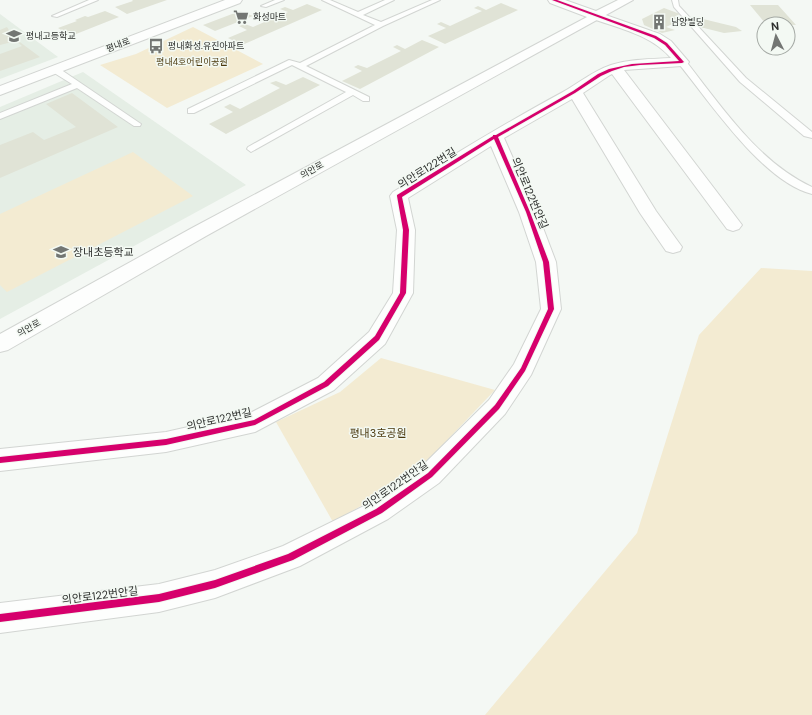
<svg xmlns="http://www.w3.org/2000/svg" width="812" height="715" viewBox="0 0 812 715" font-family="'DM Sans','Noto Sans KR',sans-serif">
<rect width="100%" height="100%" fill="#f4f8f4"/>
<path fill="#e5eee5" d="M 0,14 L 58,57 L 0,79 Z
M 83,72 L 246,185 L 0,319 L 0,107 Z"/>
<path fill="#f3ebd2" d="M 193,27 L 263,64 L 167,108 L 100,65 L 136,54 Z
M 133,152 L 193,196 L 7,292 L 0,285 L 0,214 Z
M 761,268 L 812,271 L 812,715 L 485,715 L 637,533 L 699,335 Z
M 381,358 L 495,390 L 413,476 L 333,522 L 276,422 L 340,392 Z"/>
<path fill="#e0e3d6" d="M 132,0 L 167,0 L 127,14 L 115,7 L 133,1 Z
M 501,3 L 518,10 L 445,44 L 428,36 L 446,28 L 437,24 L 441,22 L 450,26 L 482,11 L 474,8 L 478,6 L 486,10 Z
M 307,4 L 322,10 L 242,45 L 228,38 L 247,30 L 239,26 L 245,24 L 253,27 L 288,12 L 280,9 L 285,7 L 293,10 Z
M 750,5 L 778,5 L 796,25 L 766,24 Z
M 664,8 L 680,14 L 674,17 L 681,20 L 666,27 L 675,30 L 662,33 L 644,25 L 642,19 Z
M 105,11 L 119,17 L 71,36 L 58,28 L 77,21 L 75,20 L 85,16 L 88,17 Z
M 240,11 L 253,16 L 215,31 L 203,25 Z
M 703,19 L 736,27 L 742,31 L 724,33 L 700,27 Z
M 7,27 L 13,37 L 40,57 L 0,71 L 0,54 L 22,46 L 16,41 L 0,45 L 0,30 Z
M 422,40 L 439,47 L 360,89 L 342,81 L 362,71 L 354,67 L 358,65 L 367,68 L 401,51 L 393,47 L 397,45 L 405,49 Z
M 303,77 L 320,85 L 226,134 L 209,124 L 233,112 L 224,107 L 230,104 L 240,109 L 280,88 L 270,83 L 276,81 L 286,85 Z
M 72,93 L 118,127 L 0,178 L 0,145 L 33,132 L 44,140 L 76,127 L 46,104 Z"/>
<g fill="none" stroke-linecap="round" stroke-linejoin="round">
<g stroke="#d2d5d2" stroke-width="2">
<path id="service" d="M 89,0 L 98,0 L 57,17 L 52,16 Z
M 275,0 L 284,0 L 266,7 L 261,6 Z
M 322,0 L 330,0 L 358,12 L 385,0 L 394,0 L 363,15 L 381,22 L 432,0 L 440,0 L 383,26 L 306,66 L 369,97 L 369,101 L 363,101 L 353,95 L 251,152 L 247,149 L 248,147 L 346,92 L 292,65 L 194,113 L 188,113 L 188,109 L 289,60 L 300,63 L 375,25 Z
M 672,0 L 678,0 L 679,6 L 746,78 L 812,132 L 812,138 L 804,136 L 740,82 L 674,7 Z
M 679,60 L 685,60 C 721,106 758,162 812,187 L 812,194 C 763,182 710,102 679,64 Z
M 51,67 L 57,67 L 141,124 L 140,126 L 134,126 L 77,88 L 0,119 L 0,113 L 72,84 L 51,71 Z"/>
</g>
<g stroke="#d2d5d2" stroke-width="2">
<path id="minor" d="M 597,12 L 660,34 L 671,41 L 689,62 L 687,65 L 682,66 L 624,70 L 739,221 L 742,225 L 739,229 L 733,231 L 727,229 L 612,74 L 610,75 L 583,93 L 656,211 L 682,247 L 680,251 L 673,253 L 666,251 L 640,213 L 572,99 L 504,138 L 537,212 L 556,262 L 561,309 L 531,375 L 505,414 L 439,483 L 388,519 L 300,566 L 215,598 L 159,612 L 0,633 L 0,603 L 159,584 L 215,570 L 283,546 L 370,503 L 421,467 L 489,400 L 514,364 L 541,309 L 536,262 L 519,212 L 491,146 L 408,198 L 415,230 L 413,293 L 385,344 L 334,390 L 255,432 L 166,452 L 0,471 L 0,449 L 166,432 L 250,413 L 318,378 L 369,332 L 393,293 L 397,230 L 390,196 L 393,192 C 449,158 505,123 563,92 C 579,83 593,71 611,65 C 630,59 651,59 671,58 C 651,35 621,29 593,19 L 591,16 L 593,13 Z"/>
</g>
<g stroke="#d2d5d2" stroke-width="2">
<path id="tertiary" d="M 225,0 L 242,0 L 240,3 L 0,95 L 0,86 Z
M 548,0 L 565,0 L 596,11 L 618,0 L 633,0 L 206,236 L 8,350 L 0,352 L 0,334 L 192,228 L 587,17 L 550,3 Z"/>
</g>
<use href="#service" fill="#fdfefd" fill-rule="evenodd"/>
<use href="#minor" fill="#fdfefd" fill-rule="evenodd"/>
<use href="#tertiary" fill="#fdfefd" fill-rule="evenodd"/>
<g stroke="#f3f9f3" stroke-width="2">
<path id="cycleway" d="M 552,0 L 557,0 L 656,36 L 667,43 L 684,62 L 682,63 L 640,65 L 624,67 L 612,71 L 601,76 L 575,93 L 498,137 L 530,212 L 549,262 L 554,309 L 525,371 L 499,409 L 432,477 L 382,513 L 293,560 L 215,588 L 159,602 L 0,622 L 0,614 L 159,594 L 215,580 L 288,554 L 376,509 L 428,473 L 495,405 L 521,368 L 548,309 L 543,262 L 526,212 L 494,139 L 402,197 L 409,230 L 406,293 L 379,340 L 328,386 L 255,425 L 166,445 L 0,463 L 0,457 L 166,439 L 254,420 L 324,382 L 375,336 L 400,293 L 403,230 L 397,196 L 397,195 L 493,136 L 493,135 L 496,135 L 573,91 L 598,74 L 609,69 L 632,64 L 679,61 L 665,45 L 654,38 Z"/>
</g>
<use href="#cycleway" fill="#d6006c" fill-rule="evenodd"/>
</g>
<defs>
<g id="supermarket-bare" transform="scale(1.2)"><path d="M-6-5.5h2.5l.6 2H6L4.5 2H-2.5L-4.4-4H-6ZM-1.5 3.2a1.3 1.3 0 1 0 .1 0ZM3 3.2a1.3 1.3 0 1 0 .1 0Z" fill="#737673" stroke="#f3f9f3" stroke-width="2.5" paint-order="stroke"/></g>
<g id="building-bare" transform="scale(1.2)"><path d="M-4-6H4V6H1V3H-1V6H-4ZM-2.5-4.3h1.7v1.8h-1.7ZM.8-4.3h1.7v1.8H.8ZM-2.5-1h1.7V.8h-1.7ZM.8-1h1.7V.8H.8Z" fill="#737673" stroke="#f3f9f3" stroke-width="2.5" paint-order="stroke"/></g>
<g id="school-bare" transform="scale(1.2)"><path d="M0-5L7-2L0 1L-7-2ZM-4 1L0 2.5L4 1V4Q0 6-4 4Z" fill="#737673" stroke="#f3f9f3" stroke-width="2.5" paint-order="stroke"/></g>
<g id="bus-bare" transform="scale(1.2)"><path d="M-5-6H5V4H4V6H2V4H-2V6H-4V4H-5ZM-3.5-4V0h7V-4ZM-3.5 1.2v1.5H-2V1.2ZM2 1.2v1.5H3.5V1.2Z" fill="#737673" stroke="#f3f9f3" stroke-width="2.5" paint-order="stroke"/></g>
</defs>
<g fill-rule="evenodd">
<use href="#supermarket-bare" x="241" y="17"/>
<use href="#building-bare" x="659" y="22"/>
<use href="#school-bare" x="14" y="36"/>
<use href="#bus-bare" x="156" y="46"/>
<use href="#school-bare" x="61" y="252"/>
</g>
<g text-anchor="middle" stroke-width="3" stroke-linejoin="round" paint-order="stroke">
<g font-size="9" fill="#2e302e" stroke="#f3f9f3" text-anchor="start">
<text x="253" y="20">화성마트</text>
<text x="671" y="25">남양빌딩</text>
<text x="26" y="39">평내고등학교</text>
<text x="168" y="49">평내화성.유진아파트</text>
</g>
<g font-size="9" fill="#2e302e" stroke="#f3f9f3">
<text transform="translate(118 45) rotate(-21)" y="3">평내로</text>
<text transform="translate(312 170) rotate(-29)" y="3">의안로</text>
<text transform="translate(29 328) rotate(-29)" y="3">의안로</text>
</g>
<g font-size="9" fill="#4b390d" stroke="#f3f9f3">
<text x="192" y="65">평내4호어린이공원</text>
</g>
<g font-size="11" fill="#2e302e" stroke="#f3f9f3">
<text transform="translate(427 168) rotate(-32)" y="4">의안로122번길</text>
<text transform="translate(530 193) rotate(67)" y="4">의안로122번안길</text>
<text transform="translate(219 419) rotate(-13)" y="4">의안로122번길</text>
<text transform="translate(395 485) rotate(-35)" y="4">의안로122번안길</text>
<text transform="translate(100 595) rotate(-7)" y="4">의안로122번안길</text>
</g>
<g font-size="11" fill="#2e302e" stroke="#f3f9f3" text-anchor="start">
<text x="73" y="256">장내초등학교</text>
</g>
<g font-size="11" fill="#4b390d" stroke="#f3f9f3">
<text x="378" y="437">평내3호공원</text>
</g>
</g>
<g transform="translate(776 36) rotate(354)"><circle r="19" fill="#f3f9f3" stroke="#a4a9a4"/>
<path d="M0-3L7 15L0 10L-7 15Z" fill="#737673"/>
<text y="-6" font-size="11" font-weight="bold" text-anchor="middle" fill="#2e302e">N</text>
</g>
</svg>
